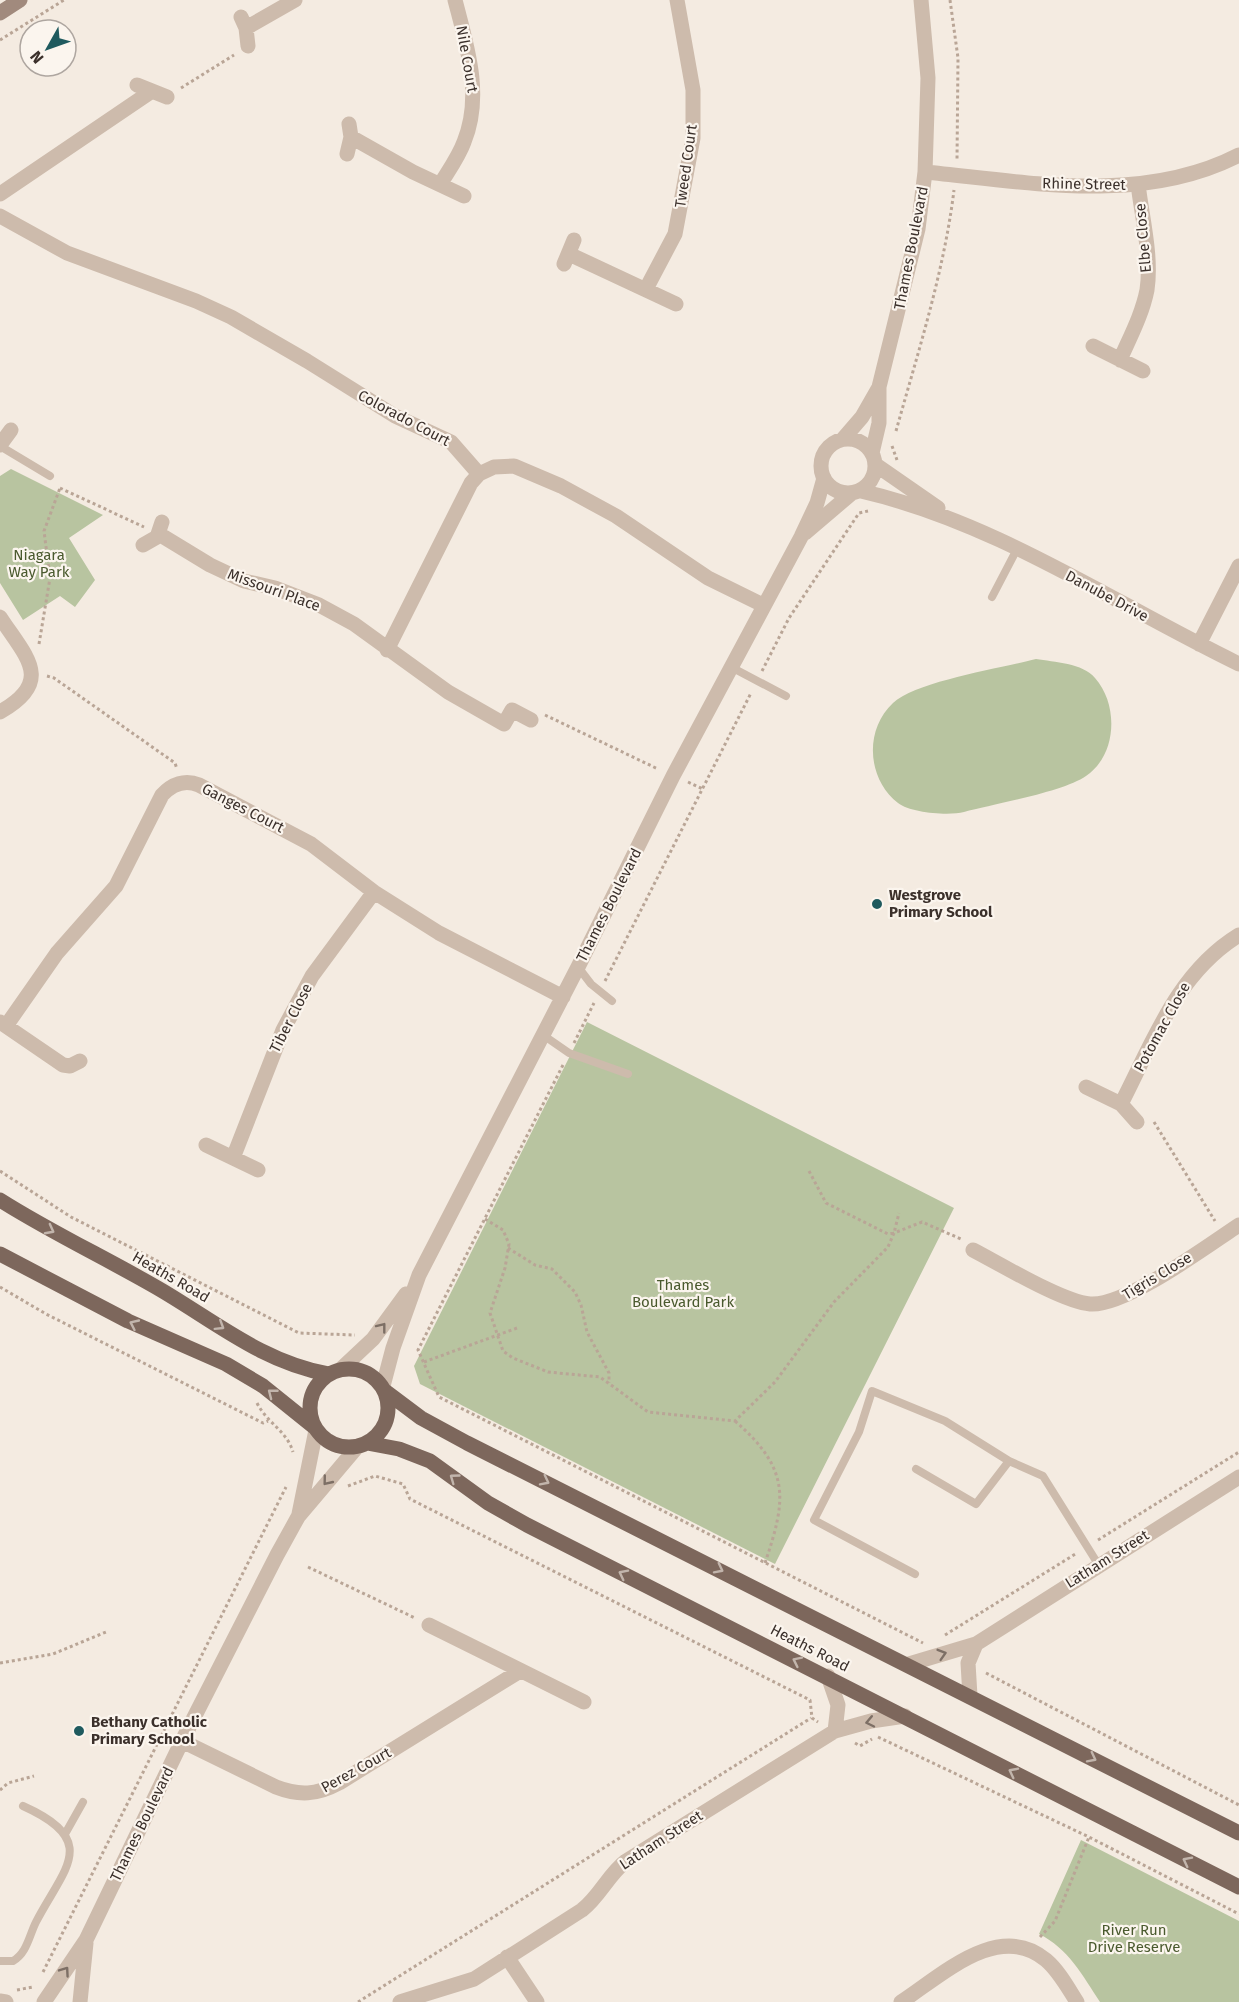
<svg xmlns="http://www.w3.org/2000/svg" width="1239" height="2002" viewBox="0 0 1239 2002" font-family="'Fira Sans',sans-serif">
<rect width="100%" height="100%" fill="#f4ebe1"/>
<path fill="#b8c4a0" d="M 11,469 L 103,515 L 69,538 L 95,580 L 75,607 L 60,596 L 23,620 L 0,583 L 0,476 Z
M 1036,659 C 1054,662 1083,663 1095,678 C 1119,705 1117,755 1086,776 C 1063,792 994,804 964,812 C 949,816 911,813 898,803 C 867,779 864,730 893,703 C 917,681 1002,668 1036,659 Z
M 587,1022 L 954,1208 L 775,1564 L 420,1384 L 414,1366 Z
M 1081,1840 L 1239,1921 L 1239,2002 L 1100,2002 C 1083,1976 1068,1948 1039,1934 Z"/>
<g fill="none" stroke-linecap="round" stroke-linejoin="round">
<path stroke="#b9a596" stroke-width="3" stroke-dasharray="3 3" stroke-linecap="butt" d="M 950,0 L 958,58 L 957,160
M 0,40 L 64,0
M 181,88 L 234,55
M 896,431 C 918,352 944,272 954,190
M 892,446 L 897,460
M 60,488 L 144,527
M 39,644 L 50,578 L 44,531 L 60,488
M 762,671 L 789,618 L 859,513 L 868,511
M 47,676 L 54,678 L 175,763 L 177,769
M 545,715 L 658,769
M 688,782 L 703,789
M 605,981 L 751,693
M 574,1043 L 594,1003
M 563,1065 L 418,1350 L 439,1397 L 923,1643
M 1154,1122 L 1215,1221
M 0,1171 L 71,1217 L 299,1333 L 355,1335
M 809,1171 L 826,1203 L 888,1234 L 894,1233 L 899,1213
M 485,1219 L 503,1230 L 509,1244 L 505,1268 L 490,1313 L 503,1351 L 513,1358 L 548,1372 L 600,1377 L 648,1412 L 735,1421 L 775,1382 L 834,1302 L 888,1247 L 894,1233 L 922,1222 L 961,1239
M 508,1248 L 535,1265 L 552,1269 L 575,1292 L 581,1305 L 587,1332 L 609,1373 L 609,1383
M 0,1287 L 46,1314 L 263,1423 L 268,1421
M 424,1362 L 517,1328
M 257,1403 C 267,1423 287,1431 293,1452
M 735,1421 C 790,1469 787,1498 765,1563
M 348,1486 L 375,1476 L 403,1484 L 410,1499 L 810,1700 L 812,1718 L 818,1722
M 1098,1540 L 1239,1452
M 308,1567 L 415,1618
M 945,1635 L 1077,1553
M 0,1663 L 53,1654 L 106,1632
M 986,1673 L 1239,1805
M 878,1737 L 1089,1837 L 1239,1914
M 855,1743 L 860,1746 L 872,1739
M 0,1790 L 8,1783 L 34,1776
M 1040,1937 L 1055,1921 L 1089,1837
M 43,1972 L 286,1487
M 17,1990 L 33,1987
M 358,2002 L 811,1718"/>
<path stroke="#cdbbac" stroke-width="8" d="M 0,446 L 50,476
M 992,597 L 1017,549
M 731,667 L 786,696
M 578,967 L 591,984 L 612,1001
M 543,1035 L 569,1053 L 628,1074
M 916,1469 L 976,1504 L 1009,1461
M 915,1574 L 814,1520 L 859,1432 L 872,1391 L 945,1421 L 1009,1461 L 1043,1476 L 1098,1564
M 65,1834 L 83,1802
M 0,1961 L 13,1961 C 27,1953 29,1936 36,1922 C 64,1868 101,1841 23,1806"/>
<path stroke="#cdbbac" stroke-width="15" d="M 241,17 L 246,28 L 248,46
M 246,28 L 295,0
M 137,85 L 167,97
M 351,137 L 413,172 L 464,196
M 347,154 L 351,137 L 349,124
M 925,172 C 1028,182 1142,205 1239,155
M 441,183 C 449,170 459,156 464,142 C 483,96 467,46 455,0
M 0,194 L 152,91
M 0,216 L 67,253 L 196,301 L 231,317 L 307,361 L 395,416 L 451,442 L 479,474 L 494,467 L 514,466 L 561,486 L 616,516 L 708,578 L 763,605
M 569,254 L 676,304
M 564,264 L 574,240
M 646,289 L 675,234 L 693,138 L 693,90 L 677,0
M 1093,346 L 1143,371
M 1120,360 C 1130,337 1142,315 1147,290 C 1152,256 1142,218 1138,184
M821 466a27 27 0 1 1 54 0a27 27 0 1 1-54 0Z
M 843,439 L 862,417 L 878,389
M 0,445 L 11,430
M 872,453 L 879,423 L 879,387 L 918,229 L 925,172 L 928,78 L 921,0
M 876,465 L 938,508
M 861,491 C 996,522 1115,604 1239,664
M 805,533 L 852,493
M 159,534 L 210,565 L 244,581 L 275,588 L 319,605 L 354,624 L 448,692 L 504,724 L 512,710 L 531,720
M 143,545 L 157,537 L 162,522
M 0,617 C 26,657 55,681 0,712
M 1199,644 L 1239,566
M 387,650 L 471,483 L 479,474
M 0,1022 L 63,1065 L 70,1066 L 80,1061
M 6,1026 L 57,953 L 116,886 L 162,795 C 172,784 185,779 199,785 L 311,844 L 374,892 L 439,933 L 563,997
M 1086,1087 L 1121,1104 L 1137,1122
M 1121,1104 C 1153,1042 1177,973 1239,935
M 206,1145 L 258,1170
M 233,1158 L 283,1030 L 312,976 L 374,892
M 973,1250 C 1000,1264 1063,1302 1090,1304 C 1125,1307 1207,1246 1239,1225
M 341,1369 L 373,1339 L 406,1294
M 383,1386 L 393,1348 L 419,1275 L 578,967 L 673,776 L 801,537 L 817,503 L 824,478
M 299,1514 L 316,1430
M 429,1625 L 584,1702
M 909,1664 L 976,1644 L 1239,1477
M 828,1676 L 838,1705 L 835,1731
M 970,1696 L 968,1663 L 976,1644
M 182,1741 L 276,1787 C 299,1796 317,1795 339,1783 L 520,1671
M 507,1957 L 537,2002
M 0,2001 L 6,2002
M 44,2002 L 86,1940 L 182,1741 L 277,1555 L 298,1517 L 358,1446
M 80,2002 L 86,1943
M 400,2002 L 474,1979 L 582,1910 C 600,1896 608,1875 626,1861 L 835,1731 L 871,1721 L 905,1716
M 901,2002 C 941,1976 999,1920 1046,1960 C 1059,1971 1068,1988 1077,2002"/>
<path stroke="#a18a7d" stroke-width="15" d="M 0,13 L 20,0"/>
<path stroke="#7d675c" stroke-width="15" d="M 0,1200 C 52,1233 108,1259 161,1290 C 217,1323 263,1362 328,1374
M 0,1254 L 128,1321 L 226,1364 L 263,1386 L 314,1427
M310 1408a39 39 0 1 1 78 0a39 39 0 1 1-78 0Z
M 385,1391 L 421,1418 L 467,1443 L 1239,1833
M 367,1443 L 399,1449 L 430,1461 L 488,1503 L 527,1525 L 1239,1887"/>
</g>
<defs><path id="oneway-chevron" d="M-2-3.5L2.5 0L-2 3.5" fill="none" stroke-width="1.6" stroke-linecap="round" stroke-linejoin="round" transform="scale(1.5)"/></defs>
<g stroke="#c2b5ac">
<use href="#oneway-chevron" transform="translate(50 1230) rotate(28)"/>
<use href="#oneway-chevron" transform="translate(134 1324) rotate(-155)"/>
<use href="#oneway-chevron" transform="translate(220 1326) rotate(32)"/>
<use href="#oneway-chevron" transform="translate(272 1393) rotate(-142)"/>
<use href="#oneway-chevron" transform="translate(454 1478) rotate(-144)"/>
<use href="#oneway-chevron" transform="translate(545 1481) rotate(27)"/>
<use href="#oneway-chevron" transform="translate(719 1569) rotate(27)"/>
<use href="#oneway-chevron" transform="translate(623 1574) rotate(-153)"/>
<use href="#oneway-chevron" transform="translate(797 1661) rotate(-154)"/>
<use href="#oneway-chevron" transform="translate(1092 1758) rotate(27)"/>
<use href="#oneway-chevron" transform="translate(1013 1772) rotate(-153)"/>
<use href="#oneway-chevron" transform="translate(1187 1861) rotate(-153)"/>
</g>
<g stroke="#7d6f65">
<use href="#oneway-chevron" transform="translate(382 1327) rotate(-52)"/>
<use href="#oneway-chevron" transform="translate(327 1481) rotate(129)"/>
<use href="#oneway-chevron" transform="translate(942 1654) rotate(-17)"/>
<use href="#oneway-chevron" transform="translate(870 1722) rotate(168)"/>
<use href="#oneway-chevron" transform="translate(65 1971) rotate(-55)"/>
</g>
<g fill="#1f5a5e" stroke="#fbf5ee" stroke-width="2">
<circle cx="877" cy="904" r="6"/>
<circle cx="79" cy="1731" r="6"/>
</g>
<g text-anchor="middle" stroke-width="4.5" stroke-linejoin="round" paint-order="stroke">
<g font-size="15" fill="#3b302b" stroke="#fbf5ee">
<text transform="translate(467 59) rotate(80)" y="5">Nile Court</text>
<text transform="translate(686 166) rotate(-82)" y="5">Tweed Court</text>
<text transform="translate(1084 184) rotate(1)" y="5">Rhine Street</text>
<text transform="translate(1143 238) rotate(-95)" y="5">Elbe Close</text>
<text transform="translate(911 248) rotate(-79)" y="5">Thames Boulevard</text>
<text transform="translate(404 418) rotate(28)" y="5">Colorado Court</text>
<text transform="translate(274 590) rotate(20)" y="5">Missouri Place</text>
<text transform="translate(1107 596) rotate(28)" y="5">Danube Drive</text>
<text transform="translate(243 808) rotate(27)" y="5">Ganges Court</text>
<text transform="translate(609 905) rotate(-63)" y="5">Thames Boulevard</text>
<text transform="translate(291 1018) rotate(-63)" y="5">Tiber Close</text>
<text transform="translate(1162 1027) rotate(-61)" y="5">Potomac Close</text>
<text transform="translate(1157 1276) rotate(-31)" y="5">Tigris Close</text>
<text transform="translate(171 1277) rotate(30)" y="5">Heaths Road</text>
<text transform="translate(1107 1559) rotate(-32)" y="5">Latham Street</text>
<text transform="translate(810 1648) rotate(27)" y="5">Heaths Road</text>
<text transform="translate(356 1770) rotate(-29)" y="5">Perez Court</text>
<text transform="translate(142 1824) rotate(-64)" y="5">Thames Boulevard</text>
<text transform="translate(661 1840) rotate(-33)" y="5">Latham Street</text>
</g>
<g font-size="15" fill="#4a5a2e" stroke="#fbf5ee">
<text x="39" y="560">Niagara<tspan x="39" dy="17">Way Park</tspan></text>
<text x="683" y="1290">Thames<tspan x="683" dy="17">Boulevard Park</tspan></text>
<text x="1134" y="1935">River Run<tspan x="1134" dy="17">Drive Reserve</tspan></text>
</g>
<g font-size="15" font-weight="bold" fill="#3b302b" stroke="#fbf5ee" text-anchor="start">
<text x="889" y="900">Westgrove<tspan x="889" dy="17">Primary School</tspan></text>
<text x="91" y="1727">Bethany Catholic<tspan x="91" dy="17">Primary School</tspan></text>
</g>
</g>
<g transform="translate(48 48) rotate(230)"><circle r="28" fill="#fbf5ee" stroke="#aea6a0" stroke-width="1.5"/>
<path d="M0-4.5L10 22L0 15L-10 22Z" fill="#1f5a5e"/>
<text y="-9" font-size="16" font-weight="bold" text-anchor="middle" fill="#3b302b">N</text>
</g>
</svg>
